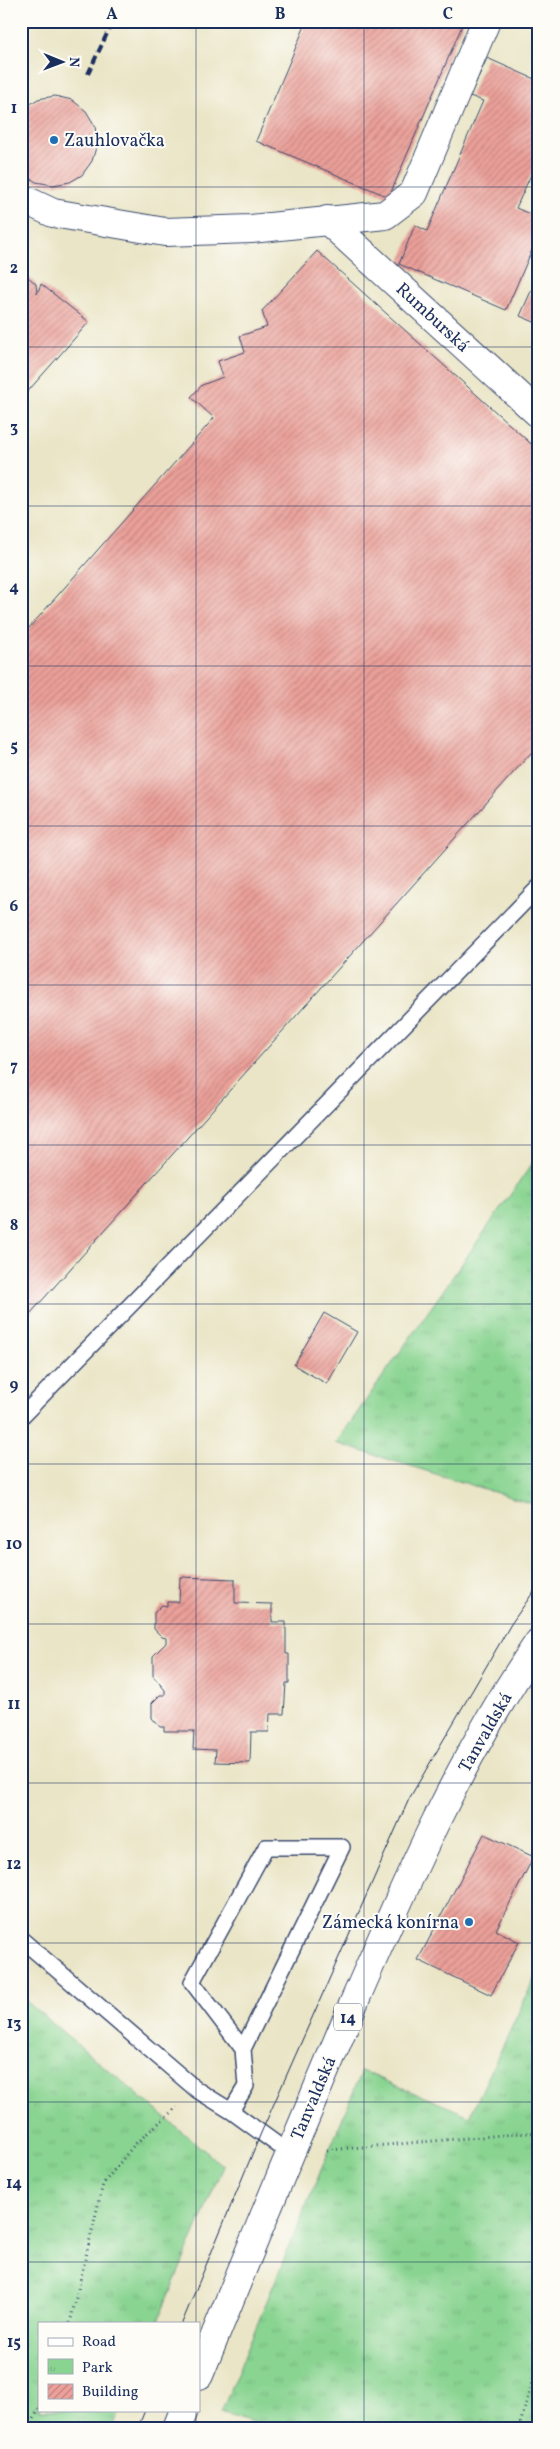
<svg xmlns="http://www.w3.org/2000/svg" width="560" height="2449" viewBox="0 0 560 2449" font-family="Vollkorn,serif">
<defs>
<pattern id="park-tufts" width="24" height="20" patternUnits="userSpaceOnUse" patternTransform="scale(1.25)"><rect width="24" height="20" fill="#89d491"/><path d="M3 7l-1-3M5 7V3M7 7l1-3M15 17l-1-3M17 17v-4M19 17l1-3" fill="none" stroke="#76b67f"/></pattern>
<pattern id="building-hatch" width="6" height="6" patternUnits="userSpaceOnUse" patternTransform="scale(1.25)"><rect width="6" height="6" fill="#eca099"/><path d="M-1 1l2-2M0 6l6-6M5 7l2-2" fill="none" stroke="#be8380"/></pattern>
</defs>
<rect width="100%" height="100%" fill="#fdfcf7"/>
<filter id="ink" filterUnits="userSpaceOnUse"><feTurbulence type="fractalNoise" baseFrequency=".02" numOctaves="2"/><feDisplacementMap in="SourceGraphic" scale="10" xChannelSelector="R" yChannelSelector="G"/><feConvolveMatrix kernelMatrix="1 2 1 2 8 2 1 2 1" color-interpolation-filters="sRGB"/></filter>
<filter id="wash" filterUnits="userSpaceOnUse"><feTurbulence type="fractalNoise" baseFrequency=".0096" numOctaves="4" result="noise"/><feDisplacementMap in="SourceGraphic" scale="20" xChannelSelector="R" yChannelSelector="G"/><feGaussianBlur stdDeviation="1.12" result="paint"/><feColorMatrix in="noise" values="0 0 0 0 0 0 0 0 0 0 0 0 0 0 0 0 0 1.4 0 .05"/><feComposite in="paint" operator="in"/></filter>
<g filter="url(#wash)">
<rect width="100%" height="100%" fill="#eae5c6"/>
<path fill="url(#park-tufts)" stroke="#528278" d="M 539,1154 L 539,1506 L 336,1443 Z
M 539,1969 L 539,2428 L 497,2428 L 483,2421 L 480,2428 L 271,2428 L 221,2412 L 362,2071 L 470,2116 Z
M 21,1997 L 223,2166 L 157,2323 L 39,2323 L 39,2410 L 120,2410 L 113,2428 L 21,2428 Z"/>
<g id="blocks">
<path fill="url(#building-hatch)" d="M 307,21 L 464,21 L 389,197 L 256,141 Z
M 487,58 L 539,81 L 539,157 L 516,208 L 539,218 L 539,234 L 506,310 L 399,264 L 415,225 L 427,231 L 483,101 L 470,96 Z
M 55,96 L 72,100 L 86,111 L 95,126 L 97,144 L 92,161 L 82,175 L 70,182 L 53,185 L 36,182 L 21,172 L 21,110 L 38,99 Z
M 317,251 L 539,451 L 539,744 L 21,1324 L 21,637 L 214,418 L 191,397 L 202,385 L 223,377 L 218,361 L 245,352 L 240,336 L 267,327 L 262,311 Z
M 539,273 L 539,324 L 520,316 Z
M 21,276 L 27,276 L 36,284 L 37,294 L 41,284 L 89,322 L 21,399 Z
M 324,1313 L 357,1332 L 327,1384 L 294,1365 Z
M 180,1577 L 235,1579 L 235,1603 L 272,1604 L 272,1622 L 286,1622 L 286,1654 L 289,1654 L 289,1683 L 286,1683 L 284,1714 L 270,1714 L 269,1732 L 251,1732 L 250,1763 L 215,1762 L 216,1750 L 193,1749 L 194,1731 L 164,1731 L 164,1727 L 160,1727 L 152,1718 L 152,1703 L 160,1695 L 165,1695 L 165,1690 L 153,1676 L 153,1656 L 166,1643 L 166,1638 L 162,1637 L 154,1629 L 154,1613 L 162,1605 L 167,1606 L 167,1602 L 179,1602 Z
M 484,1834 L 534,1857 L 535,1860 L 532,1860 L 496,1930 L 519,1942 L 491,1995 L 418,1960 Z"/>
</g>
</g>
<g filter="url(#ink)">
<use href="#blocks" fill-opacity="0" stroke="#3a4a6e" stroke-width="1"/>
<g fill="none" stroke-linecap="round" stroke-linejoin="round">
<g stroke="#3a4a6e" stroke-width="18">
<path id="service" d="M 21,1417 L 539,887
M 21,1939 L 197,2090 L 231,2111 L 289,2153
M 231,2111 L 246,2086 L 243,2049 L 342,1847 L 266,1847 L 192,1982 L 243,2049"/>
</g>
<g stroke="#3a4a6e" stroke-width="30">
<path id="minor" d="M 21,198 L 53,213 L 165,232 L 251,229 L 385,215 L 414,193 L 486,21
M 327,220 L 539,414"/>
</g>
<g stroke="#3a4a6e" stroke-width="30">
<path id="primary" d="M 199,2375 C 249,2252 300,2129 352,2007 C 406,1882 461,1755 539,1642
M 177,2428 L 184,2410"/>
</g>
<path stroke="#3a4a6e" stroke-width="3" stroke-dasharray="1 4" stroke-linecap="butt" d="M 327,2150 L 539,2132
M 70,2323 L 103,2184 L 134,2145 L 177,2107
M 30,2428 L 39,2408
M 519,2428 L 539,2358"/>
<use href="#service" stroke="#fff" stroke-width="15"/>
<use href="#minor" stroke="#fff" stroke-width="28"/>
<use href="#primary" stroke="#fff" stroke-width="28"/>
<path stroke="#1b2f5e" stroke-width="1" d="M 182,2323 L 261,2133 L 409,1799 L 511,1624 L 539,1584
M 138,2428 L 145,2410"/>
<path stroke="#1b2f5e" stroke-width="4" stroke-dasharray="8 4" stroke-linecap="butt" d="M 88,74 L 113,21"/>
</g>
</g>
<path fill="none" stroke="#1b2f5e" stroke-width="1" stroke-opacity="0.55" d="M 196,21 L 196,2323M 364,21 L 364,2428M 21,187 L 539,187M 21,347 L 539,347M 21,506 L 539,506M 21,666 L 539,666M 21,826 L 539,826M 21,985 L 539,985M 21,1145 L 539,1145M 21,1304 L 539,1304M 21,1464 L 539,1464M 21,1624 L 539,1624M 21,1783 L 539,1783M 21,1943 L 539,1943M 21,2102 L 539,2102M 21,2262 L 539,2262M 196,2410 L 196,2428"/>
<g fill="#1f6fb2" stroke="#fdfcf7" stroke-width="2">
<circle cx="54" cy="140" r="5"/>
<circle cx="469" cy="1922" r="5"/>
</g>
<g text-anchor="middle" stroke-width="4" stroke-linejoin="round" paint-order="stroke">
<rect fill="#fdfcf7" stroke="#5f6c8c" stroke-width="1" x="334" y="2003.5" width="28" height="27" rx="4"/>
<g font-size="16" font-weight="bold" fill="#1b2f5e">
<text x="348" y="2023">14</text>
</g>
<g font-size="18" fill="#1b2f5e" stroke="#fdfcf7" text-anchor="start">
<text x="64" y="146">Zauhlovačka</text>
<text x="459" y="1928" text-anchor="end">Zámecká konírna</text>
</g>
<g font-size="18" fill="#1b2f5e" stroke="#fdfcf7">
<text transform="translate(433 317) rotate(43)" y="6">Rumburská</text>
<text transform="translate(485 1732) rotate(-60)" y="6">Tanvaldská</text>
<text transform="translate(313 2098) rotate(-67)" y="6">Tanvaldská</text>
</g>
</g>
<rect width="560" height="2449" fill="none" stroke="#fdfcf7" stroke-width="55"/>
<rect x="38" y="2322" width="162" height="90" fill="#fdfcf7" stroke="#a3aaba"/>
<rect x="48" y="2338" width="25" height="8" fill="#ffffff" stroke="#a3aaba"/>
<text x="82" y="2346" font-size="15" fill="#1b2f5e">Road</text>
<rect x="48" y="2359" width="25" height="15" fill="url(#park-tufts)" stroke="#a3aaba"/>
<text x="82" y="2372" font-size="15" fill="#1b2f5e">Park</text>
<rect x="48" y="2384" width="25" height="15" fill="url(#building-hatch)" stroke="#a3aaba"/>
<text x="82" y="2396" font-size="15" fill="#1b2f5e">Building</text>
<g transform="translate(62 62) rotate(91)" stroke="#fdfcf7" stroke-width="4" paint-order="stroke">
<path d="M0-4L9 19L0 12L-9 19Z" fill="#1b2f5e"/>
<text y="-8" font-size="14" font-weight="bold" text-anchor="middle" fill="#1b2f5e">N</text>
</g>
<rect x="28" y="28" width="504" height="2394" fill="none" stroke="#1b2f5e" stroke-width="2"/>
<g font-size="16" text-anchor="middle" font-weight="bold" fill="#1b2f5e">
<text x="112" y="19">A</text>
<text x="280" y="19">B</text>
<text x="448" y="19">C</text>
<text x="14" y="113">1</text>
<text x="14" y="273">2</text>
<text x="14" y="432">3</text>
<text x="14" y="592">4</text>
<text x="14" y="751">5</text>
<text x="14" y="911">6</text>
<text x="14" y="1071">7</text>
<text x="14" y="1230">8</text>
<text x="14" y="1390">9</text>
<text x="14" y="1549">10</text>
<text x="14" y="1709">11</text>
<text x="14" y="1869">12</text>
<text x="14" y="2028">13</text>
<text x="14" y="2188">14</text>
<text x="14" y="2347">15</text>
</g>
</svg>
